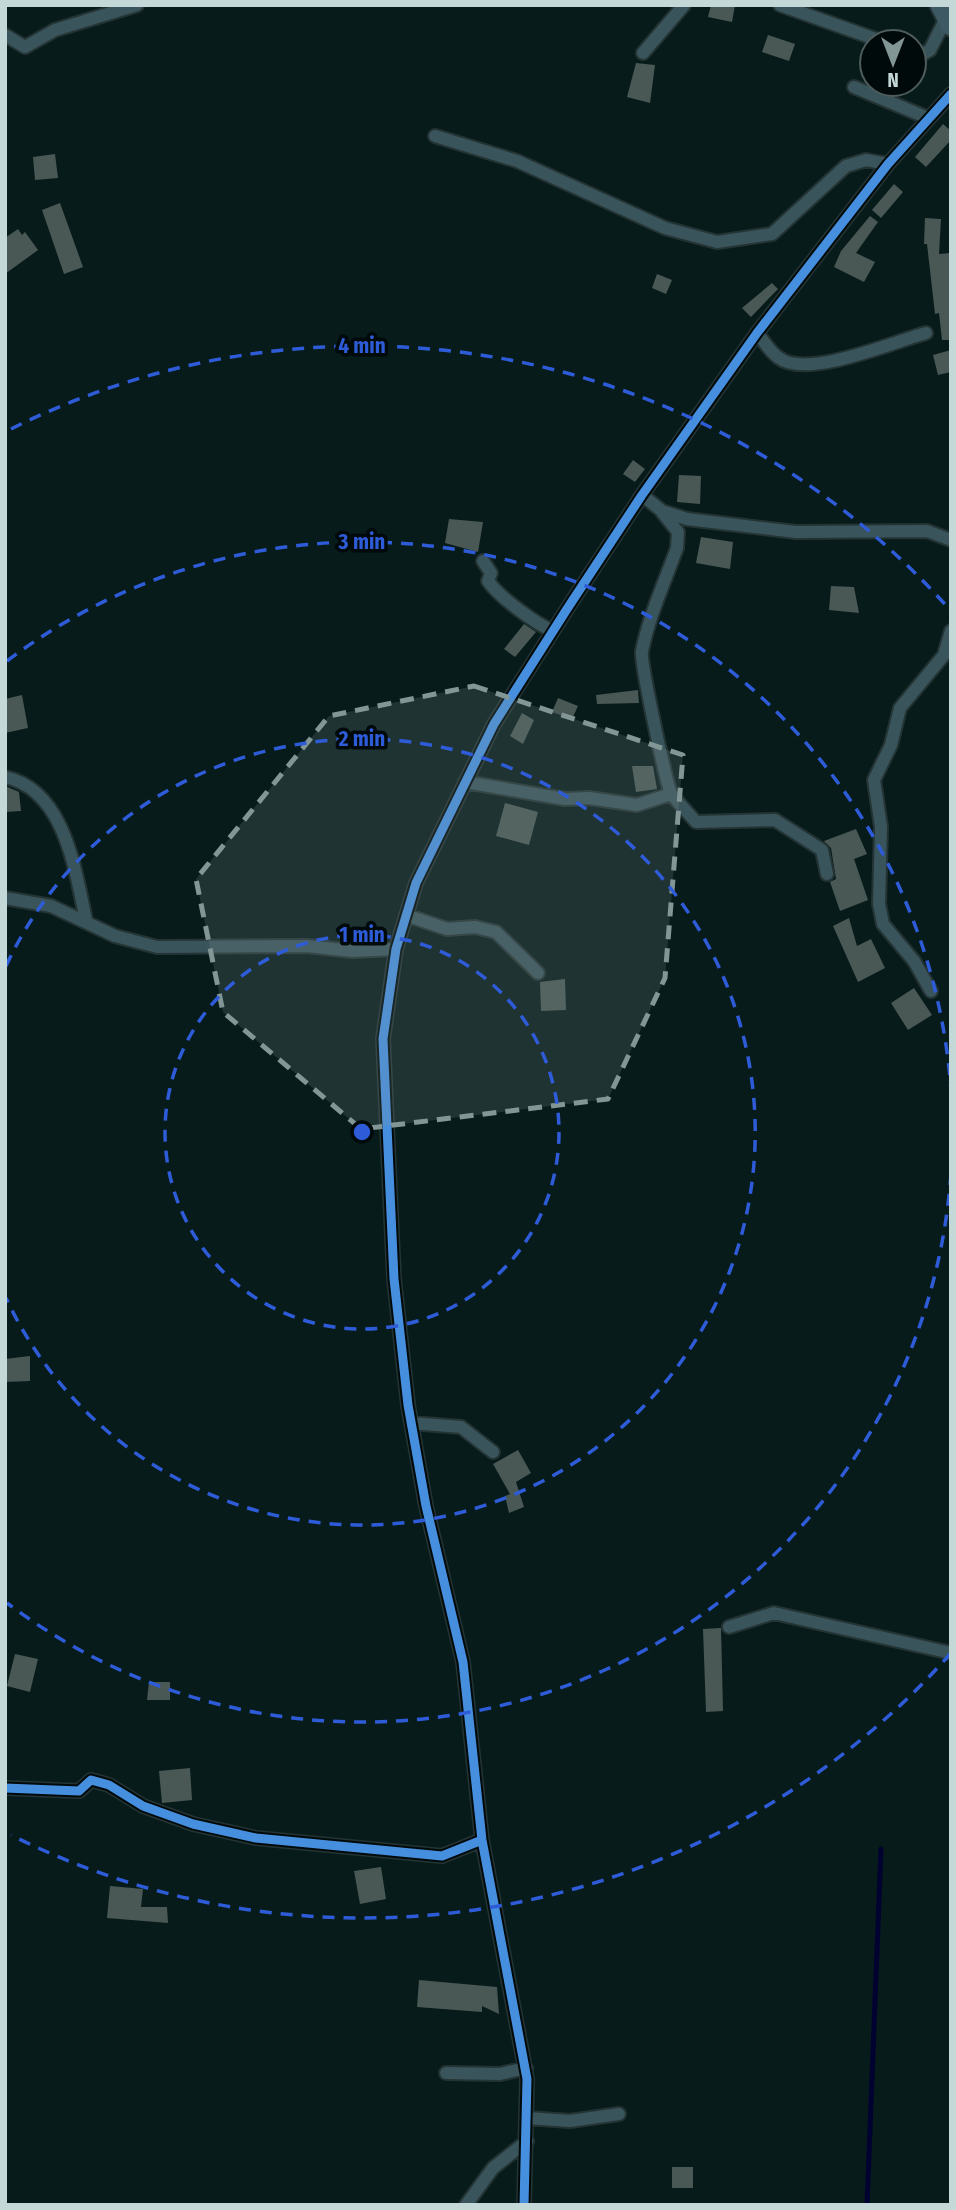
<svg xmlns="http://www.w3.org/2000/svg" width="956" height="2210" viewBox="0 0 956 2210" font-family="'Fira Sans Condensed',sans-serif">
<rect width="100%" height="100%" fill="#081b1b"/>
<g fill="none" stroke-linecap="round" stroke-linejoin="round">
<path stroke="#010230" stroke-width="5" d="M 867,2205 L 881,1849"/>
</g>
<path fill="#495854" d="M 711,5 L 735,5 L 732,22 L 708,17 Z
M 768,35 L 795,44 L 789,61 L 762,52 Z
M 636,63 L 655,65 L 650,103 L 627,97 Z
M 943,124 L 951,131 L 951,140 L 926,167 L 915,157 Z
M 55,154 L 58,178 L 35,180 L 33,157 Z
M 894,184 L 903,192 L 881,218 L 872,210 Z
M 60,203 L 83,267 L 64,274 L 42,210 Z
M 870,216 L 878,222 L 856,253 L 875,262 L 864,282 L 834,267 L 841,251 Z
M 925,218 L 941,219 L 939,254 L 951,253 L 951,340 L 942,340 L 939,313 L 935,314 L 927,244 L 924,244 Z
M 18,229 L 22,235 L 25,232 L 38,250 L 5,274 L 5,238 Z
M 657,274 L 672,280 L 666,294 L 652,288 Z
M 772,283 L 778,289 L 751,317 L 742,308 Z
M 951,350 L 951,372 L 938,375 L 933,355 Z
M 633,460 L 645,469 L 635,482 L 623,474 Z
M 679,475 L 701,476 L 700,504 L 677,502 Z
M 449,519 L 483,522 L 478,552 L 445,543 Z
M 701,537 L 733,542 L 730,569 L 696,563 Z
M 831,586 L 854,587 L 859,613 L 829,610 Z
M 524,624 L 536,632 L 515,657 L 504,649 Z
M 638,690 L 639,703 L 597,704 L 596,695 Z
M 22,695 L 28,728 L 5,733 L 5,699 Z
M 558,698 L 578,706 L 572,719 L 552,712 Z
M 522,713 L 534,720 L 523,744 L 510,736 Z
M 632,766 L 653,766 L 657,789 L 636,792 Z
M 5,786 L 19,792 L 21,811 L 5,812 Z
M 505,803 L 538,812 L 529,845 L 496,836 Z
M 856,829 L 867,854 L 854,859 L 868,900 L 840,911 L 830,882 L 836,879 L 831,848 L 824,841 Z
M 849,918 L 857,946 L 871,939 L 885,968 L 858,982 L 833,926 Z
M 565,979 L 566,1010 L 541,1011 L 540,982 Z
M 914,988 L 932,1015 L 908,1030 L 891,1003 Z
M 30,1356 L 30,1381 L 5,1382 L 5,1359 Z
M 518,1450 L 531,1473 L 516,1482 L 524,1507 L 509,1513 L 505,1496 L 510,1494 L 493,1464 Z
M 721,1628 L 723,1711 L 706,1712 L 703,1629 Z
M 15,1654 L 38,1659 L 30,1692 L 7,1686 Z
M 149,1682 L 170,1682 L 170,1700 L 147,1700 Z
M 190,1768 L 192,1800 L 162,1803 L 159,1771 Z
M 381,1867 L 386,1899 L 360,1904 L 354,1871 Z
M 110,1886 L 143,1889 L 141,1907 L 167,1907 L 168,1923 L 107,1918 Z
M 419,1980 L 497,1987 L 499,2014 L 482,2006 L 482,2012 L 417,2007 Z
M 672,2167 L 693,2167 L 693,2188 L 672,2188 Z"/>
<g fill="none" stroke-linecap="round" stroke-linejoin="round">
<g stroke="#243434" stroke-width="16">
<path id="minor" d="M 780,5 L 884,42
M 5,35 L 25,47 L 55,30 L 137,5
M 914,52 L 923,54 L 930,50 L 946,18
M 643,53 L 684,5
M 854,87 L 928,118
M 435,136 L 517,161 L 665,228 L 717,242 L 772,234 L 846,166 L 866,160 L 888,164
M 757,333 C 764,341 770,352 779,358 C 807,379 893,342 926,333
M 642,495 L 662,511 L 687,519 L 796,532 L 927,531 L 951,540
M 662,512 L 678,532 L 677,548 C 665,581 649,616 642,651 C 640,662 665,777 671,794
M 483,561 L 491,573 L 488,581 C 499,597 536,624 553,631
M 5,777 C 65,790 75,870 86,920
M 465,782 L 565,799 L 589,798 L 637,805 L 671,794 L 696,822 L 775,820 L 822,850 L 827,874
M 5,898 L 51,906 L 115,936 L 157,947 L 307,946 L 352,951 L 396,949
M 406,915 L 447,929 L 475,927 L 496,932 L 538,973
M 931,991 L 914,961 L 883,924 L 879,904 L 881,827 L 874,780 L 891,745 L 900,708 L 944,655 L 951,631
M 411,1423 L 461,1427 L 493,1452
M 729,1627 L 774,1613 L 951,1653
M 5,1788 L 79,1791 L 91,1780 L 109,1785 L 143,1806 L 193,1824 L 256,1838 L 442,1856 L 482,1840
M 446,2073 L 500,2074 L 526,2068
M 527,2118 L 570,2121 L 619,2114
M 466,2205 L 493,2168 L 527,2141
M 524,2205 L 527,2079 L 482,1840 L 463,1662 L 426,1506 L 408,1405 L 394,1279 L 383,1039 L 396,949 L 416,883 L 494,724 L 567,609 L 642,495 L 757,333 L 888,164 L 951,94"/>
</g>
<g stroke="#243434" stroke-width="23">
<path id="secondary" d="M 940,5 L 951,26"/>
</g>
<use href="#minor" stroke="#3a545c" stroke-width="12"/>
<use href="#secondary" stroke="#3d5963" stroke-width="19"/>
<g stroke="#010a0a" stroke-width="13">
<path id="cycleway" d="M 5,1788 L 79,1791 L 91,1780 L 109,1785 L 143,1806 L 193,1824 L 256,1838 L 442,1856 L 482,1840
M 524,2205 L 527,2079 L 482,1840 L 463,1662 L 426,1506 L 408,1405 L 394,1279 L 383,1039 L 396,949 L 416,883 L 494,724 L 567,609 L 642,495 L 757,333 L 888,164 L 951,94"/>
</g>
<use href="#cycleway" stroke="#468fdf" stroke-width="9"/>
</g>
<path fill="#839696" fill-opacity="0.2" stroke="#839696" stroke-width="5" stroke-dasharray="14 9" stroke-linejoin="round" d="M 474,686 L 683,755 L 665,978 L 608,1099 L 361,1129 L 223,1012 L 196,879 L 329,716 Z"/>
<g fill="none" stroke="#2e5cd8" stroke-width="3.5" stroke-dasharray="12 9">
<circle cx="362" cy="1132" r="197"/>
<path d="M6 966A393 393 0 1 1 6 1298"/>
<path d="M951 1173A590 590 0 0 1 7 1603M7 661A590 590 0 0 1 951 1091"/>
<path d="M951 1653A786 786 0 0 1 11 1835M11 429A786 786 0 0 1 951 611"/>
</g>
<circle cx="362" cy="1132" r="10" fill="#2e5cd8" stroke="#010a0a" stroke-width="3.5"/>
<g font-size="21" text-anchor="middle" font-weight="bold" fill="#2e5cd8" stroke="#010a0a" stroke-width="7" stroke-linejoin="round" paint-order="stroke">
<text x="362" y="353">4 min</text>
<text x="362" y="549">3 min</text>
<text x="362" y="746">2 min</text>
<text x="362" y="942">1 min</text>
</g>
<rect width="956" height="2210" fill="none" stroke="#c5d8d8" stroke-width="14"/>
<g transform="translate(893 63) rotate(180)"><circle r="33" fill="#010a0a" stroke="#4f5c5c" stroke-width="2"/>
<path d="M0-5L12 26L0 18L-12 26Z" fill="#839696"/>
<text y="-10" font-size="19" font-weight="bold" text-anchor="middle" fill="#c5d8d8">N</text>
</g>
</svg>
